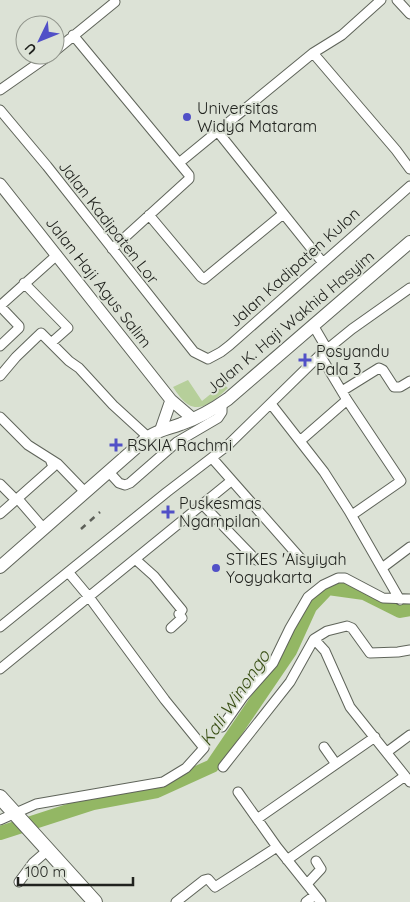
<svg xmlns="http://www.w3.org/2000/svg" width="410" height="902" viewBox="0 0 410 902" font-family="Quicksand,sans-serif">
<rect width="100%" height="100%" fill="#dce2d6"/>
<path fill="#b6cf9a" d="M 188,380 L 202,401 L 223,384 L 228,388 C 219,396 203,413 189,405 C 183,402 177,393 173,387 Z"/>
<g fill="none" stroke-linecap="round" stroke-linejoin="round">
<path stroke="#93b764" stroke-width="14" d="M 0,833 L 93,803 L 157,791 L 212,766 L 290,651 L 310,607 L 328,588 L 364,593 L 400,611 L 410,609"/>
<g stroke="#5f645a" stroke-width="11">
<path id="minor" d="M 397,0 L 410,14
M 73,35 L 189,175 L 189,179 L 112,249
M 55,51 L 115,2
M 313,53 L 396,150 L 410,169
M 0,90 L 50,55
M 0,110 L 47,166 L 194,352 L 208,359 L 221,352 L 230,345 L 410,186
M 218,132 L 323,263
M 179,163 L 313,53 L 342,35 L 381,0
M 149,215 L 201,277 L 204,279 L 283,214
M 24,283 L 68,328 L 51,343
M 0,306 L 57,255
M 0,306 L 19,326 L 19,328 L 0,346
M 313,325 L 327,349
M 320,355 L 347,400 L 401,481 L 352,515
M 0,376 L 16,357 L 41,333 L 69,361 L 79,368 L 113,405 L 148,437
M 342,391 L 379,368 L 383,370 L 394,387 L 400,387 L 410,381
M 271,404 L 324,472 L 349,511 L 400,600
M 0,417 L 28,445 L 58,464 L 85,492
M 300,441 L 347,400
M 212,458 L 301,559
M 108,471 L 119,483 L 125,485 L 130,483 L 177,442 L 218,418 L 222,412 L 222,403
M 0,484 L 16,500
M 18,499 L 44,529
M 203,505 L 256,560
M 0,514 L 53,467 L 50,459
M 135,559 L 154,576 L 182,610 L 179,614 L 182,618 L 171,628
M 382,568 L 410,547
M 0,627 L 167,492 L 227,446 L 320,355 L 352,329 L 410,288
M 314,639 L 325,651 L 350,707 L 410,782
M 0,669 L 231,481
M 222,727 L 243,697 L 273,663 L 290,628 L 308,597 L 323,585 L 338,578 L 345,578 L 383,598 L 410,599
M 324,747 L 336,764
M 387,752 L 410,735
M 223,767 L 290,682 L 314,639 L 327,631 L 347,626 L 352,628 L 370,653 L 398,652 L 410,650
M 238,792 L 277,847 L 321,902
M 257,819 L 375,737
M 0,820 L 36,804 L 163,782 L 186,768 L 204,748 L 165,700 L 89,597 L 69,573
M 287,860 L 405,776
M 19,882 L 33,863 L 48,850
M 307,884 L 321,869 L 316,861
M 176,902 L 204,880 L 208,879 L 215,887 L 277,847
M 306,902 L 315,895"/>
</g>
<g stroke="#5f645a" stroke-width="13">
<path id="tertiary" d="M 0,184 L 171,400 L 192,418
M 161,429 L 171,400"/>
</g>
<g stroke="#5f645a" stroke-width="14">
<path id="secondary" d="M 0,567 L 148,437 C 161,429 168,429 181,424 C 198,418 214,409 228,399 L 410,242"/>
</g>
<g stroke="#5f645a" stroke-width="16">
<path id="primary" d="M 0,797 L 95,902"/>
</g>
<use href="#minor" stroke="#fff" stroke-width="9"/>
<use href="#tertiary" stroke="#fff" stroke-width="11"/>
<use href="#secondary" stroke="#fff" stroke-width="12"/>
<use href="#primary" stroke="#fff" stroke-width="14"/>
<path stroke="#5d6059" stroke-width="2.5" stroke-dasharray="6 6" stroke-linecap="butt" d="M 81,529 L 100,512"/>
</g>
<g fill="#5150c7" stroke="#dce2d6" stroke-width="2">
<circle cx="187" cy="117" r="5"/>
<path d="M302.5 352.5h5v5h5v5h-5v5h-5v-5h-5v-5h5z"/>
<path d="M113.5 437.5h5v5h5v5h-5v5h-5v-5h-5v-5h5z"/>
<path d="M165.5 504.5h5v5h5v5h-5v5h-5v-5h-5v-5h5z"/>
<circle cx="216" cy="568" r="5"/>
</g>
<g text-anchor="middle" stroke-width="4" stroke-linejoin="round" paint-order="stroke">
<g font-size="16" fill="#20221e" stroke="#dce2d6" text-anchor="start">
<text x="197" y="114">Universitas<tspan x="197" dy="18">Widya Mataram</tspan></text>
<text x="316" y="357">Posyandu<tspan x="316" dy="18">Pala 3</tspan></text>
<text x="127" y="451">RSKIA Rachmi</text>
<text x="179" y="509">Puskesmas<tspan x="179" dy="18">Ngampilan</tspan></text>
<text x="226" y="565">STIKES 'Aisyiyah<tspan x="226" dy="18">Yogyakarta</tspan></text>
</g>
<g font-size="16" fill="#20221e" stroke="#dce2d6">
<text transform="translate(109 222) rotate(52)" y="6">Jalan Kadipaten Lor</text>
<text transform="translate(294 267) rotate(-42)" y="6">Jalan Kadipaten Kulon</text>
<text transform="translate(99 282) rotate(52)" y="6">Jalan Haji Agus Salim</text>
<text transform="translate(290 322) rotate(-40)" y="6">Jalan K. Haji Wakhid Hasyim</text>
</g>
<g font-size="18" font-style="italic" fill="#384e13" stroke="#dce2d6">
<text transform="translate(235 698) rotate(-56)" y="6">Kali Winongo</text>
</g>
</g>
<g transform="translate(40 40) rotate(227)"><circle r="24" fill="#dce2d6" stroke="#91958c"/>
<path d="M0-4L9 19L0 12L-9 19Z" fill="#5150c7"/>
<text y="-8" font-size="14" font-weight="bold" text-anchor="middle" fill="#20221e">U</text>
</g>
<path d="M18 877v8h115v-8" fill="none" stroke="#20221e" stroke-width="2.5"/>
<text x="25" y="877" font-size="15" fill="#20221e" stroke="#dce2d6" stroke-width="4" paint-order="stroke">100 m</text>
</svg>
